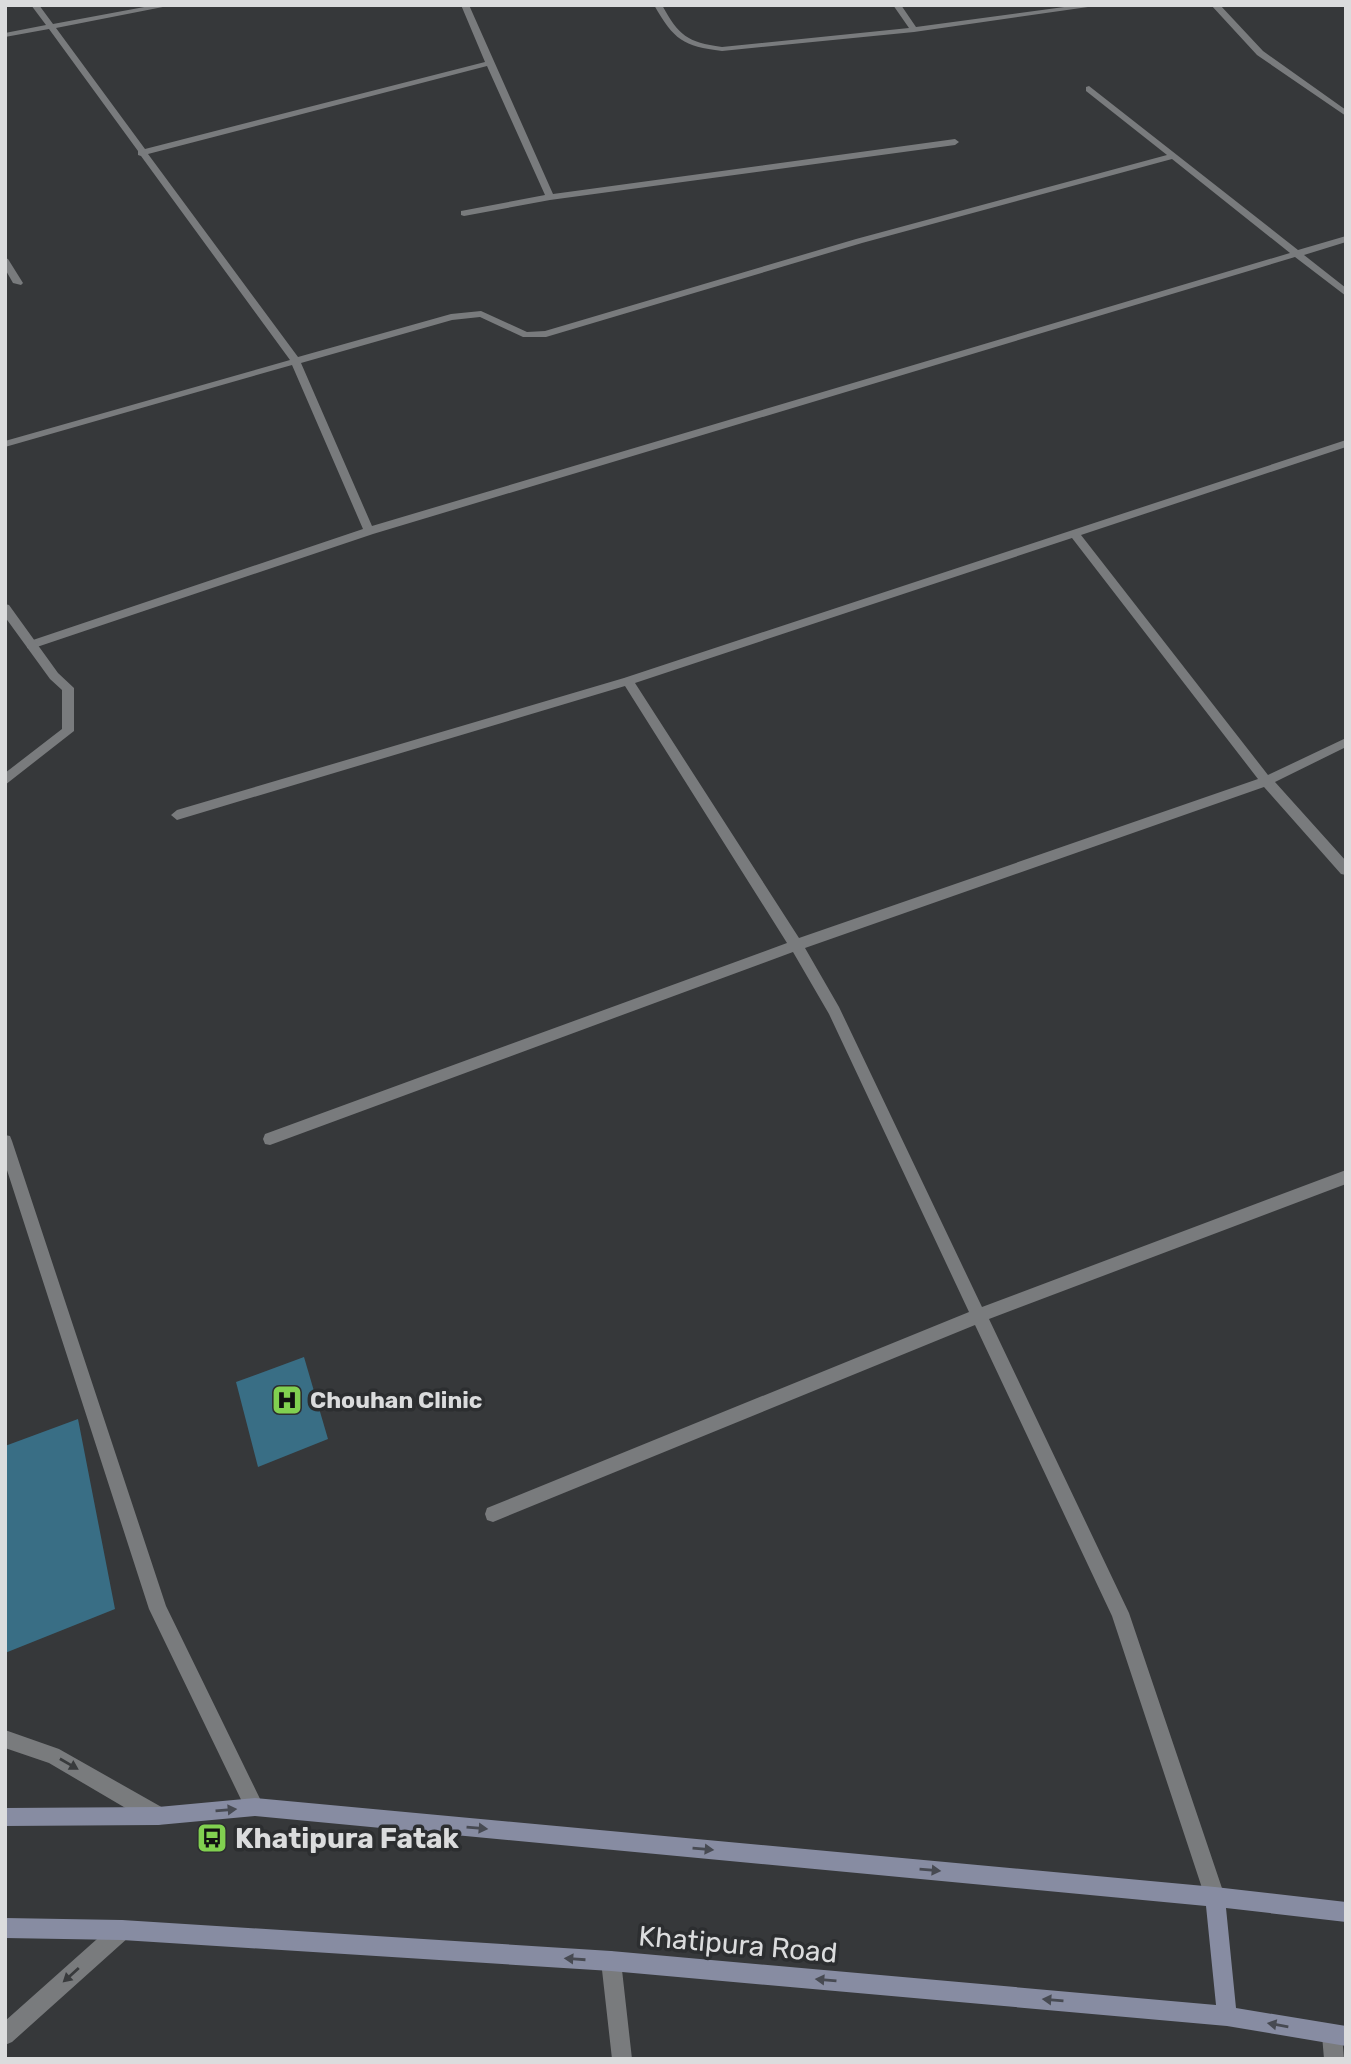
<svg xmlns="http://www.w3.org/2000/svg" width="1351" height="2064" viewBox="0 0 1351 2064" font-family="Rubik,sans-serif">
<rect width="100%" height="100%" fill="#36383a"/>
<path fill="#396e85" d="M 304,1357 L 328,1439 L 258,1467 L 236,1382 Z
M 78,1419 L 115,1609 L 5,1653 L 5,1446 Z"/>
<g fill="none" stroke-linecap="round" stroke-linejoin="round">
<path fill="#797b7d" fill-rule="evenodd" d="M 31,5 L 39,5 L 53,24 L 155,5 L 173,5 L 56,28 L 145,149 L 485,62 L 461,5 L 469,5 L 553,194 L 955,139 L 959,142 L 955,145 L 550,200 L 464,216 L 461,215 L 461,211 L 545,195 L 487,66 L 148,154 L 298,357 L 451,314 L 481,311 L 527,332 L 545,331 L 856,239 L 1167,155 L 1086,91 L 1086,87 L 1089,86 L 1298,250 L 1346,236 L 1346,242 L 1304,255 L 1346,288 L 1346,296 L 1295,257 L 373,534 L 31,649 L 27,648 L 27,642 L 363,529 L 292,365 L 5,447 L 5,441 L 290,360 L 141,156 L 138,155 L 138,151 L 49,29 L 5,37 L 5,33 L 46,25 ZM 1172,159 L 1290,253 L 372,526 L 301,363 L 452,320 L 480,317 L 523,337 L 546,337 L 862,243 Z
M 654,5 L 662,5 C 679,36 687,42 722,47 L 909,28 L 893,5 L 901,5 L 916,27 L 1079,5 L 1102,5 L 914,32 L 722,51 C 683,46 674,40 654,5 Z
M 1211,5 L 1220,5 L 1263,51 L 1346,110 L 1346,116 L 1257,55 Z
M 5,258 L 8,259 L 23,283 L 21,285 L 13,283 L 5,269 Z
M 1346,440 L 1346,447 L 1081,535 L 1268,775 L 1346,738 L 1346,747 L 1275,782 L 1346,861 L 1346,875 L 1341,874 L 1264,787 L 805,948 L 839,1007 L 982,1307 L 1346,1170 L 1346,1184 L 989,1319 L 1129,1613 L 1225,1897 L 1222,1904 L 1215,1907 L 1208,1904 L 1205,1897 L 1112,1616 L 975,1325 L 493,1522 L 487,1520 L 485,1514 L 487,1508 L 969,1312 L 829,1014 L 793,952 L 270,1145 L 265,1144 L 263,1139 L 265,1134 L 787,943 L 625,686 L 177,820 L 171,815 L 177,810 L 624,678 ZM 1072,538 L 1258,779 L 799,938 L 635,683 Z
M 611,1951 L 618,1954 L 621,1961 L 632,2059 L 612,2059 L 601,1961 L 604,1954 Z
M 1332,2025 L 1339,2028 L 1342,2035 L 1344,2059 L 1324,2059 L 1322,2035 L 1325,2028 Z"/>
<path fill="#797b7d" fill-rule="evenodd" d="M 5,604 L 9,605 L 58,673 L 74,688 L 74,731 L 5,785 L 5,773 L 62,729 L 62,690 L 50,679 L 5,617 Z
M 5,1135 L 10,1136 L 12,1141 L 166,1606 L 264,1807 L 262,1814 L 255,1816 L 248,1814 L 149,1609 L 5,1164 Z
M 5,1730 L 59,1749 L 165,1809 L 167,1816 L 165,1823 L 158,1825 L 151,1823 L 49,1763 L 5,1748 Z
M 122,1920 L 129,1923 L 132,1930 L 129,1937 L 12,2042 L 5,2045 L 5,2021 L 115,1923 Z"/>
<path fill="#878ca2" fill-rule="evenodd" d="M 255,1798 L 1215,1887 L 1346,1902 L 1346,1922 L 1226,1908 L 1236,2008 L 1346,2026 L 1346,2046 L 1227,2026 L 611,1971 L 122,1940 L 5,1938 L 5,1918 L 122,1920 L 611,1951 L 1216,2005 L 1206,1906 L 255,1816 L 158,1825 L 5,1826 L 5,1808 L 158,1807 Z"/>
</g>
<defs><path id="oneway-solid" d="M-6-.8H1V-3.2L6.5 0L1 3.2V.8H-6Z" transform="scale(1.75)"/></defs>
<g fill="#383a3c">
<use href="#oneway-solid" transform="translate(69 1764) rotate(30)"/>
<use href="#oneway-solid" transform="translate(71 1975) rotate(138)"/>
</g>
<g fill="#474a52">
<use href="#oneway-solid" transform="translate(226 1810) rotate(-5)"/>
<use href="#oneway-solid" transform="translate(477 1828) rotate(5)"/>
<use href="#oneway-solid" transform="translate(703 1849) rotate(5)"/>
<use href="#oneway-solid" transform="translate(930 1870) rotate(5)"/>
<use href="#oneway-solid" transform="translate(575 1959) rotate(-176)"/>
<use href="#oneway-solid" transform="translate(826 1980) rotate(-175)"/>
<use href="#oneway-solid" transform="translate(1053 2000) rotate(-175)"/>
<use href="#oneway-solid" transform="translate(1278 2025) rotate(-170)"/>
</g>
<defs>
<g id="hospital-square" transform="scale(1.575)"><rect x="-9" y="-9" width="18" height="18" rx="4" fill="#81d050" stroke="#2c2e30"/><path d="M-5-5h3v3.5h4V-5h3V5h-3V1.5h-4V5h-3Z" fill="#111"/></g>
<g id="bus-square" transform="scale(1.575)"><rect x="-9" y="-9" width="18" height="18" rx="4" fill="#81d050" stroke="#2c2e30"/><path d="M-5-6H5V4H4V6H2V4H-2V6H-4V4H-5ZM-3.5-4V0h7V-4ZM-3.5 1.2v1.5H-2V1.2ZM2 1.2v1.5H3.5V1.2Z" fill="#111"/></g>
</defs>
<g fill-rule="evenodd">
<use href="#hospital-square" x="287" y="1400"/>
<use href="#bus-square" x="212" y="1838"/>
</g>
<g text-anchor="middle" stroke-width="7" stroke-linejoin="round" paint-order="stroke">
<g font-size="23" font-weight="bold" fill="#dbdcdd" stroke="#2c2e30" text-anchor="start">
<text x="310" y="1408">Chouhan Clinic</text>
</g>
<g font-size="28" font-weight="bold" fill="#dbdcdd" stroke="#2c2e30" text-anchor="start">
<text x="235" y="1848">Khatipura Fatak</text>
</g>
<g font-size="28" fill="#dbdcdd" stroke="#2c2e30">
<text transform="translate(738 1944) rotate(5)" y="10">Khatipura Road</text>
</g>
</g>
<rect width="1351" height="2064" fill="none" stroke="#dbdcdd" stroke-width="14"/>
</svg>
